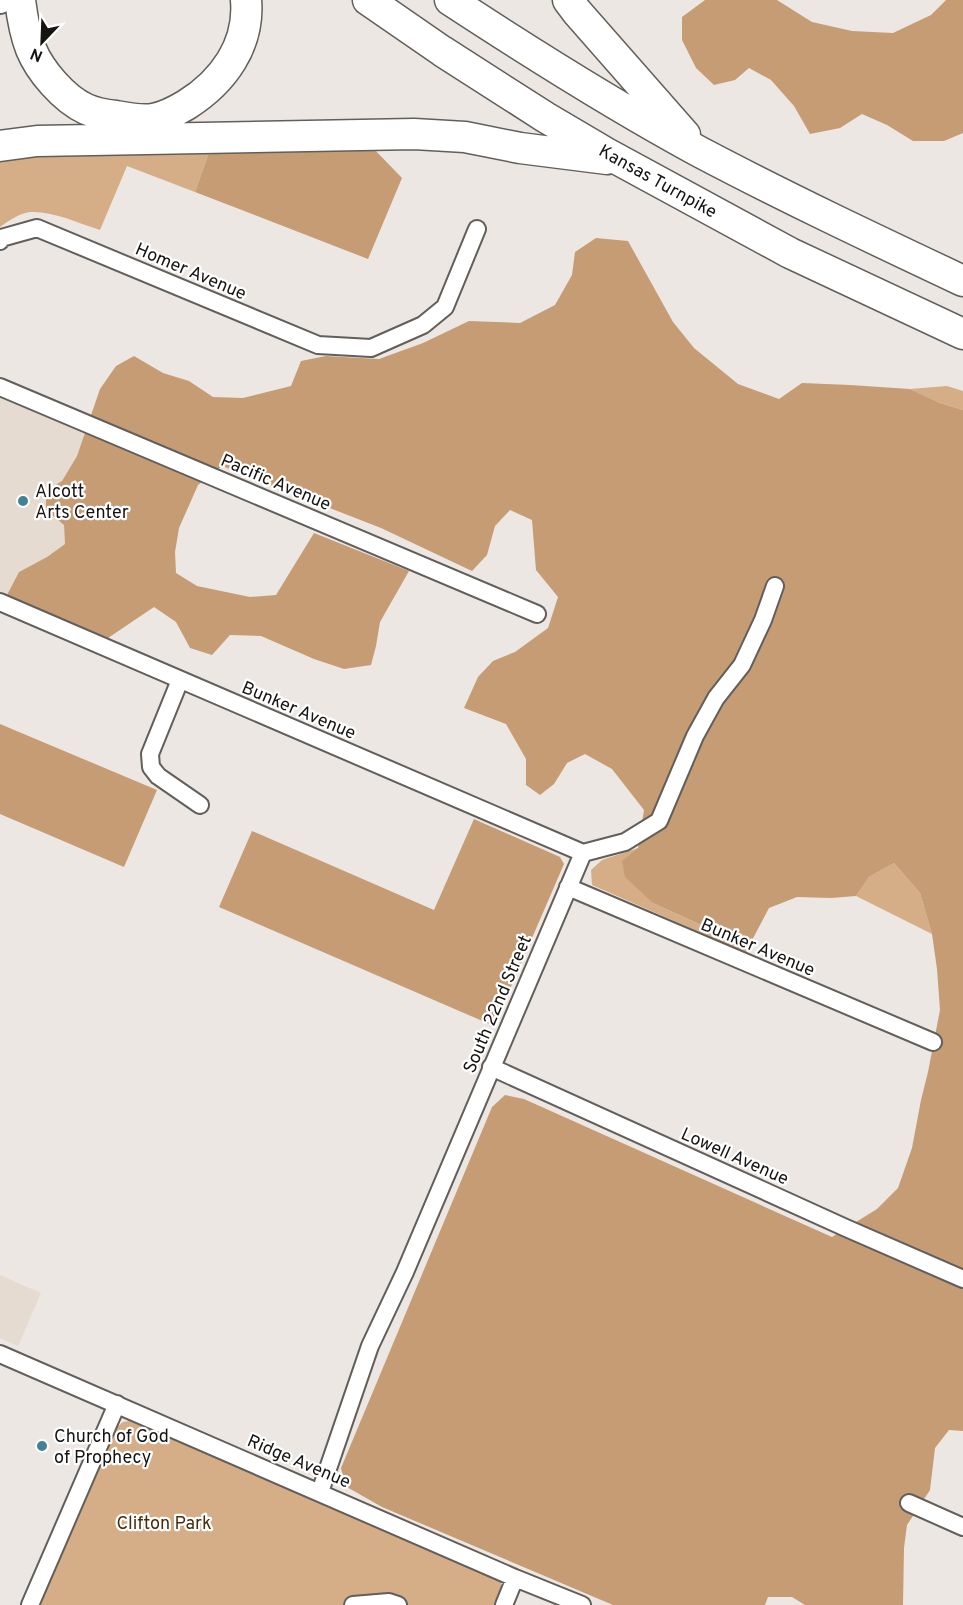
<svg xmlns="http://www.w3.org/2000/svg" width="963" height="1605" viewBox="0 0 963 1605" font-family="Overpass,sans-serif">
<rect width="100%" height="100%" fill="#ece7e2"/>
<path fill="#e6dbd1" d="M 0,397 L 85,433 L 77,456 L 62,481 L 46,492 L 64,525 L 65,544 L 47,557 L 19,572 L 7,595 L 0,592 Z
M 0,1275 L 41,1293 L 18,1346 L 0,1338 Z"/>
<path fill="#d5ad87" d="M 211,147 L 195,192 L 127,166 L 100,230 C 78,223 54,211 30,212 C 20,213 8,221 0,227 L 0,158 Z
M 947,386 L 963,391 L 963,410 L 940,403 L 910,389 Z
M 638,848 L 653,903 L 732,939 L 750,944 L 747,953 L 592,885 L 591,870 L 602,860 Z
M 894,863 L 920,893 L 932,934 L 856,896 L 869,877 Z
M 129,1421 L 495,1576 L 501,1582 L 501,1588 L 494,1605 L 40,1605 L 116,1428 L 123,1422 Z"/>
<path fill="#c69c74" d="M 705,0 L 777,0 L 812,22 L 852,31 L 893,33 L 931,15 L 946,0 L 963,0 L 963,133 L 944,141 L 913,141 L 887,125 L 862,114 L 840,128 L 810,134 L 794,106 L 771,80 L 749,68 L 735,80 L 714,85 L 696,68 L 682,40 L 682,17 Z
M 211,147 L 372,147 L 402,178 L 368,259 L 195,192 Z
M 596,238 L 628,241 L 673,322 L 694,348 L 738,384 L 779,399 L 802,383 L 850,385 L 910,389 L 940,403 L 963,410 L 963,1431 L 949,1430 L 935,1448 L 930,1490 L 907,1525 L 904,1548 L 903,1605 L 805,1605 L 792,1597 L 768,1597 L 765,1605 L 613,1605 L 382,1507 L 345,1486 L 341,1468 L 492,1107 L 505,1095 L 524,1099 L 832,1237 L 877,1209 L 898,1188 L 912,1148 L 921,1100 L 928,1072 L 940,1010 L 937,969 L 932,934 L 920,893 L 894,863 L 869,877 L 856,896 L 831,898 L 797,897 L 769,908 L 750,944 L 732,939 L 653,903 L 625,877 L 622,861 L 638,848 L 644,810 L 612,769 L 585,754 L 567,763 L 554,784 L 540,795 L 526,785 L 526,759 L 506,724 L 464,708 L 478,677 L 493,661 L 515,652 L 548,628 L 558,597 L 536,570 L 532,520 L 510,510 L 495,526 L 487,555 L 472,571 L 381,528 L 222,466 L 198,485 L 179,528 L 175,552 L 176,573 L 197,586 L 250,597 L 276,595 L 314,533 L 409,571 L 380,622 L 376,646 L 371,665 L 344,669 L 314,659 L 261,636 L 230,635 L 212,655 L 190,648 L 176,622 L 154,607 L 108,638 L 7,595 L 19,572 L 47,557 L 65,544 L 64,525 L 46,510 L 46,491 L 62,481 L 77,456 L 100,389 L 116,366 L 134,356 L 163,373 L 189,381 L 213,397 L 243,398 L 291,386 L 301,361 L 326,356 L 379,359 L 423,343 L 469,321 L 520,323 L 555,305 L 572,275 L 575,252 Z
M 0,724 L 157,790 L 124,867 L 0,814 Z
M 474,819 L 560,857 L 564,864 L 494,1026 L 219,907 L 252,831 L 434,910 Z"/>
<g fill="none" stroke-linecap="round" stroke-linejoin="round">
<g stroke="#625e5a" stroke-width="20">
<path id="minor" d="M 0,241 L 1,238 L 37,228 L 318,345 L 371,348 L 423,325 L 445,307 L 477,229
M 0,387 L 537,614
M 0,602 L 583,853
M 180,680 L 150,754 L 151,767 L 158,776 L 200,805
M 568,887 L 933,1042
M 491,1067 L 846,1228 L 963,1279
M 0,1354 L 515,1578 L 582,1605
M 320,1492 L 370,1346 L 405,1272 L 583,853 L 625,842 L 659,821 L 695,736 L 716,698 L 742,665 L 763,620 L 775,586
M 909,1503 L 963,1527
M 30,1605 L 117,1404
M 353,1605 L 389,1602 L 398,1605
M 504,1605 L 515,1578"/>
</g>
<g stroke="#625e5a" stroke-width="26">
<path id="secondary" d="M 0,2 L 1,0"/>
</g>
<g stroke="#625e5a" stroke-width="33">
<path id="motorway" d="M 20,0 C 22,16 25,34 31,49 C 40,71 64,99 86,109 C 95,113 106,115 116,116 C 127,118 142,121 153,119 C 164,117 176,111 186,105 C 223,82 250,45 246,0
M 368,0 L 442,51 L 545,117 L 606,153 L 790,253 L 963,334
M 450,0 C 531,53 613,105 698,151 C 785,197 874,239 963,281
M 568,0 L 577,12 L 685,135
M 0,146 L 37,141 L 414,134 L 465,137 L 520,148 L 607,159"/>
</g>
<use href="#minor" stroke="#fff" stroke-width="16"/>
<use href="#secondary" stroke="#fff" stroke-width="22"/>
<use href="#motorway" stroke="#fff" stroke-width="30"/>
</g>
<g fill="#408493" stroke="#fff" stroke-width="2">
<circle cx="23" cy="501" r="6"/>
<circle cx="42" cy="1446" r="6"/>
</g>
<g text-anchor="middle" stroke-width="4.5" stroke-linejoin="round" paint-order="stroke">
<g font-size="18" fill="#151412" stroke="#fff">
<text transform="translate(658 181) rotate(29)" y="6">Kansas Turnpike</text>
<text transform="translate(191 271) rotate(23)" y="6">Homer Avenue</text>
<text transform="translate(276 482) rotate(23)" y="6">Pacific Avenue</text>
<text transform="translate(299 710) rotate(23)" y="6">Bunker Avenue</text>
<text transform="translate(758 947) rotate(23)" y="6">Bunker Avenue</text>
<text transform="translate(497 1004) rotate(-67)" y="6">South 22nd Street</text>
<text transform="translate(735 1156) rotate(24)" y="6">Lowell Avenue</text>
<text transform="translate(299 1461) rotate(23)" y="6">Ridge Avenue</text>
</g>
<g font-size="18" fill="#151412" stroke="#fff" text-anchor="start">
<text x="35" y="497">Alcott<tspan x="35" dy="21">Arts Center</tspan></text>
<text x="54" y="1442">Church of God<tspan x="54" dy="21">of Prophecy</tspan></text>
</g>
<g font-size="18" fill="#492c0c" stroke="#fff">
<text x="164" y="1529">Clifton Park</text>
</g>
</g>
<g transform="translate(42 42) rotate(203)" stroke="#ffffff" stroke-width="4.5" paint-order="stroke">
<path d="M0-4.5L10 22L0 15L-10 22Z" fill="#151412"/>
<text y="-9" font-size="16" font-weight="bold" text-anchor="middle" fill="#151412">N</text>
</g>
</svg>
